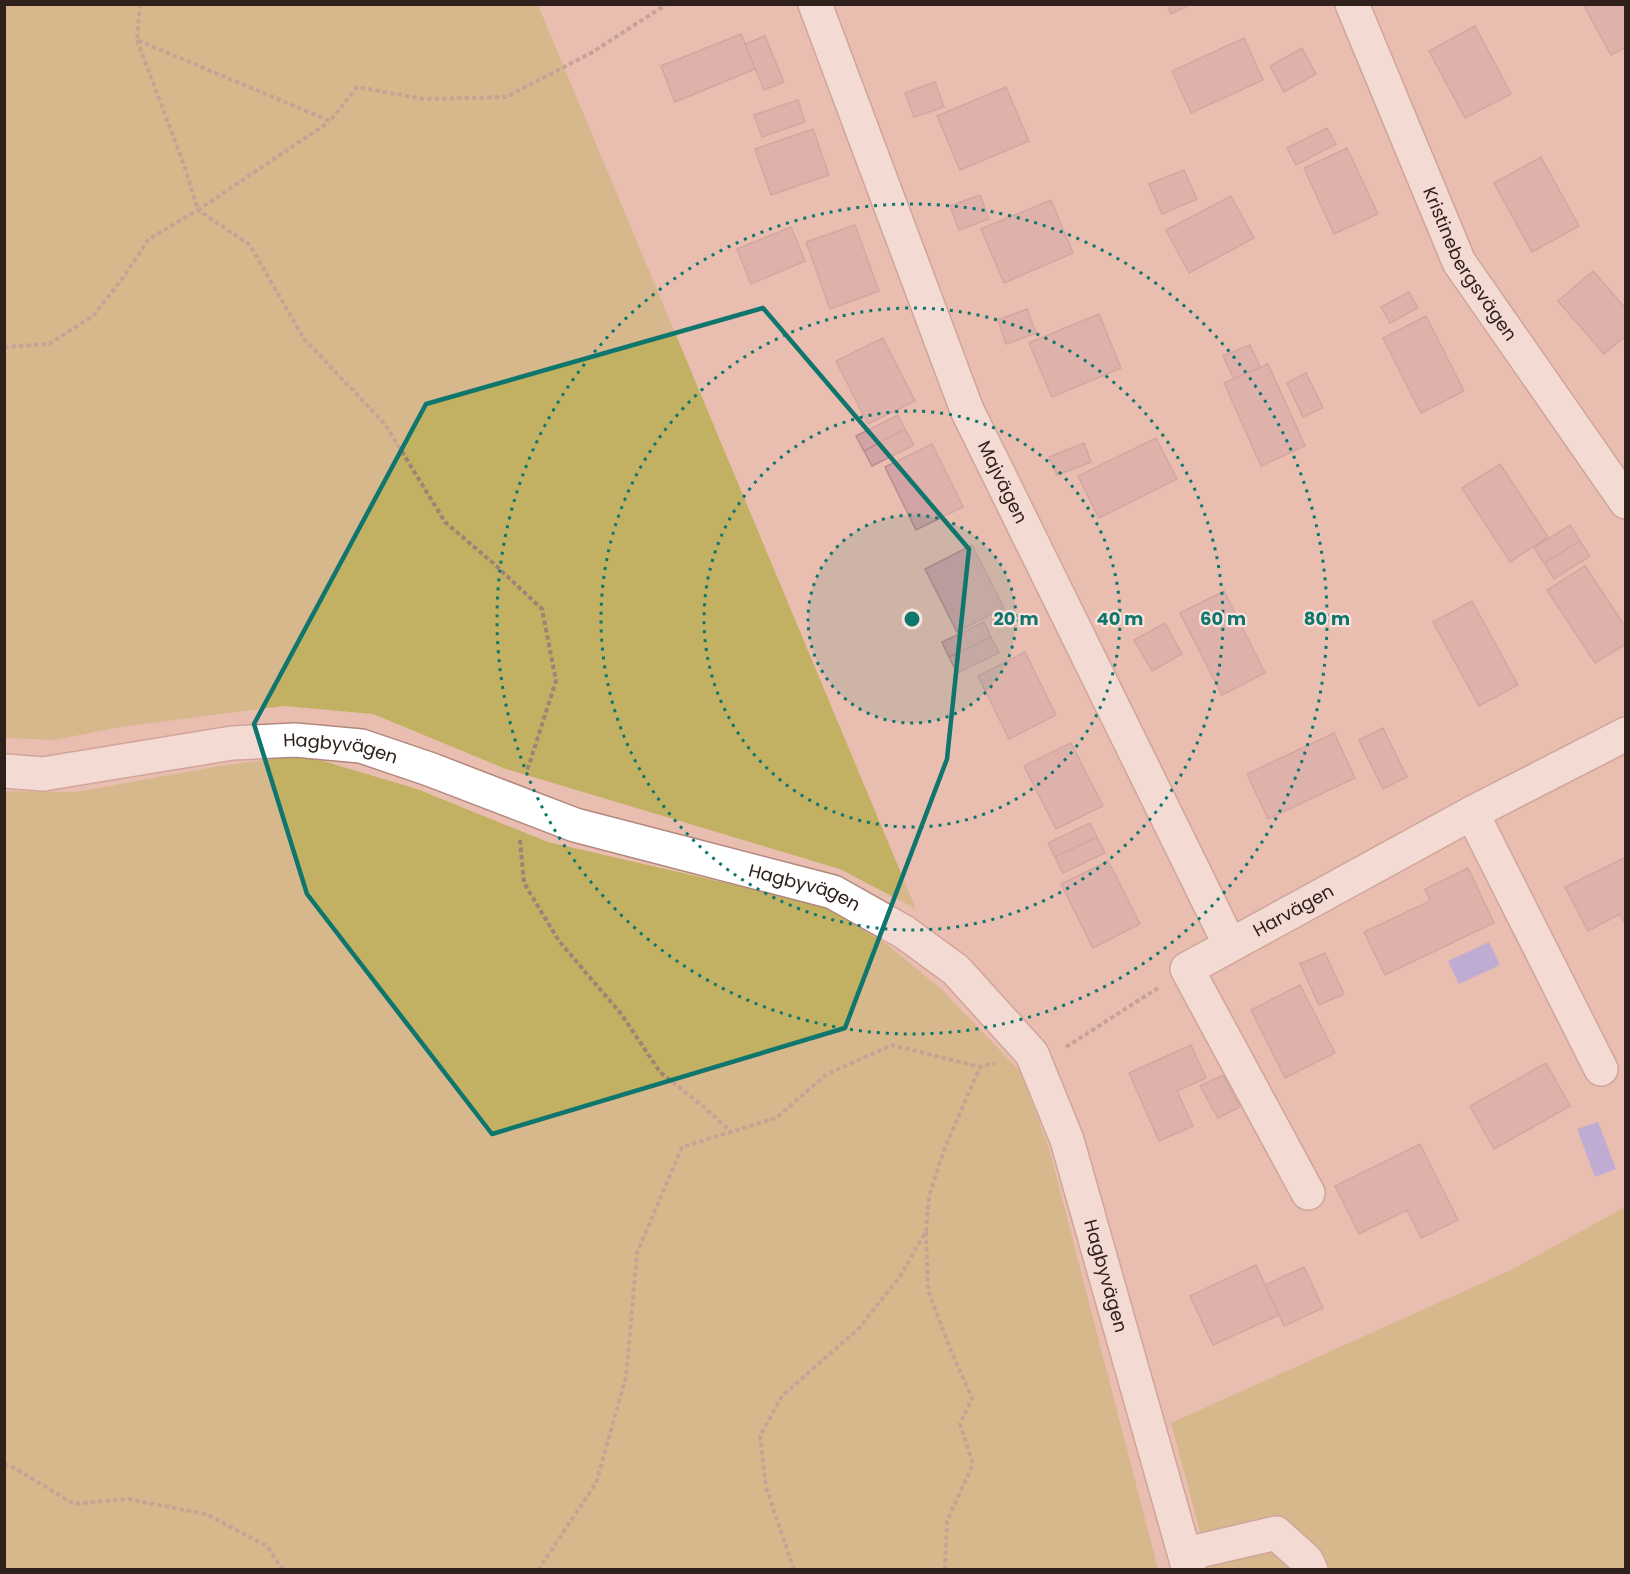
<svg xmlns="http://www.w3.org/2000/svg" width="1630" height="1574" viewBox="0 0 1630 1574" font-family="Poppins,sans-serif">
<rect width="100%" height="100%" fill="#e9bdb0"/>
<path fill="#c2b162" d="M 5,4 L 538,5 L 916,909 L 840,869 L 506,769 L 373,714 L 284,706 L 121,727 L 54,740 L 5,738 Z
M 303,755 L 417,789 L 548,842 L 821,905 L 888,945 L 941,989 L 1020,1071 L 1049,1148 L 1158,1569 L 5,1570 L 5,791 L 76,792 L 220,766 Z
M 1625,1207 L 1625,1569 L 1210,1569 L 1171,1423 L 1511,1270 Z"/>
<path fill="#8e98fd" d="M 1489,942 L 1500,965 L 1459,984 L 1448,961 Z
M 1598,1122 L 1616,1169 L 1595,1177 L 1577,1129 Z"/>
<path fill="#d1a3a4" stroke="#b98c8d" stroke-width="1.5" d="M 1167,4 L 1191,4 L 1171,14 Z
M 1583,4 L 1626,4 L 1626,47 L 1611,55 Z
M 1475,26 L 1511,94 L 1465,118 L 1429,51 Z
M 741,34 L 755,69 L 675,102 L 661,66 Z
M 765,36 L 784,82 L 764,90 L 745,44 Z
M 1244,38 L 1263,80 L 1191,113 L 1172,71 Z
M 1302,48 L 1316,74 L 1284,92 L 1270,66 Z
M 935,82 L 944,107 L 914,117 L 905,93 Z
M 1006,87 L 1029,141 L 960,170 L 937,116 Z
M 798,100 L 805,122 L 762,137 L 754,115 Z
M 1327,128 L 1336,144 L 1296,165 L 1287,148 Z
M 813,129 L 829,175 L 771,195 L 755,149 Z
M 1347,148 L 1378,214 L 1334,234 L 1304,168 Z
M 1541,157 L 1579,226 L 1532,252 L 1494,183 Z
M 1184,170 L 1197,199 L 1162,214 L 1149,184 Z
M 980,195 L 989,219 L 959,230 L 950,206 Z
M 1231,196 L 1254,238 L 1189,273 L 1166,230 Z
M 1051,200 L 1073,253 L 1004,283 L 981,229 Z
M 855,225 L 879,291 L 830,309 L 806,242 Z
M 791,227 L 805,261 L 751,284 L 737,249 Z
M 1593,271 L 1626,309 L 1626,336 L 1604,354 L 1558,301 Z
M 1409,292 L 1418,308 L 1390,323 L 1381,307 Z
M 1027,309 L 1036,333 L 1006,344 L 998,320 Z
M 1099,314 L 1121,368 L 1052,397 L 1029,343 Z
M 1426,316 L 1464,391 L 1421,413 L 1383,338 Z
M 883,338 L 915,401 L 868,424 L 836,361 Z
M 1250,345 L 1260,367 L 1234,379 L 1223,356 Z
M 1268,364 L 1305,446 L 1261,466 L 1224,383 Z
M 1306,373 L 1323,408 L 1303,417 L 1287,383 Z
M 898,415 L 905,429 L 864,451 L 856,436 Z
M 905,429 L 914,445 L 872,466 L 864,451 Z
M 1156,438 L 1177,479 L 1099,518 L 1078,476 Z
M 1084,443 L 1091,462 L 1057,475 L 1049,457 Z
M 932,444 L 963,507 L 916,530 L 885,467 Z
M 1500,464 L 1548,537 L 1510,562 L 1462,488 Z
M 1570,525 L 1580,541 L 1544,563 L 1534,548 Z
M 1580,541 L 1590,556 L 1554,579 L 1544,563 Z
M 972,545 L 1004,608 L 957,632 L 925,569 Z
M 1585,566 L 1626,628 L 1626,644 L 1595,663 L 1547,590 Z
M 1224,591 L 1265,673 L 1222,695 L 1180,613 Z
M 1472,601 L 1518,685 L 1479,706 L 1433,622 Z
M 984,622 L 991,637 L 949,657 L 942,642 Z
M 1165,623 L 1182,654 L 1152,671 L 1134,640 Z
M 991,637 L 999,653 L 957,673 L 949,657 Z
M 1025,652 L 1056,715 L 1009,739 L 978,676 Z
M 1383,728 L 1407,777 L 1383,789 L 1359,740 Z
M 1334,733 L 1355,778 L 1268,819 L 1247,774 Z
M 1071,743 L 1103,806 L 1056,829 L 1024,766 Z
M 1090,823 L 1097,837 L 1055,857 L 1048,843 Z
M 1097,837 L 1105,853 L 1063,873 L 1055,857 Z
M 1626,857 L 1626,926 L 1620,914 L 1588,931 L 1565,887 Z
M 1108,861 L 1140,924 L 1093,948 L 1061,884 Z
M 1468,868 L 1494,923 L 1385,975 L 1364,932 L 1430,901 L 1425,889 Z
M 1325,953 L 1344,994 L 1319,1005 L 1300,964 Z
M 1300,985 L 1335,1053 L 1285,1078 L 1251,1010 Z
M 1191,1045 L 1206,1078 L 1177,1091 L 1193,1126 L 1159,1141 L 1129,1073 Z
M 1546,1063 L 1570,1106 L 1494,1149 L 1470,1106 Z
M 1223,1075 L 1240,1107 L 1218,1118 L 1200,1086 Z
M 1420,1144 L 1458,1220 L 1421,1238 L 1407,1210 L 1359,1234 L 1335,1186 Z
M 1256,1265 L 1279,1315 L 1213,1345 L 1190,1296 Z
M 1304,1267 L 1323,1308 L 1284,1326 L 1265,1285 Z"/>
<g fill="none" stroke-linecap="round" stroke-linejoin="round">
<g stroke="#b2887c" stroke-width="36">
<g id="minor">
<path id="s1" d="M 815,4 L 967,410 L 1230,945"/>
<path id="s2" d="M 1352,4 L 1459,262 L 1626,502"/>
<path id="s3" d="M 4,771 L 43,774 L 232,743 L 295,740 L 361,746 L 429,769 L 575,825 L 833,892 L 904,932 L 956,970 L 1032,1054 L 1067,1140 L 1189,1570"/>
<path d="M 1472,813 L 1601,1069"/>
<path id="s4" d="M 1308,1193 L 1187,969 L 1472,813 L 1626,734"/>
<path d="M 1186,1554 L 1276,1533 L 1306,1560 L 1311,1570"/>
</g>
</g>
<path stroke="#a28177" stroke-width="4" stroke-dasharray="4.5 3" stroke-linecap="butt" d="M 140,4 L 137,40 L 330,121 L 357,87 L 424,99 L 506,97 L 591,53 L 667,4
M 137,40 L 184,165 L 198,210 L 329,122
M 4,347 L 49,344 L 93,316 L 122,279 L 149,239 L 198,210 L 250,245 L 304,339 L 385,424 L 445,522 L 493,563 L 542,609 L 556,681 L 527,771
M 520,840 L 524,883 L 559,941 L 622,1015 L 660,1072 L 704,1107 L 732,1133
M 1066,1047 L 1158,988
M 926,1232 L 928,1290 L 951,1351 L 972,1398 L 960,1424 L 973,1464 L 947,1521 L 945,1570
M 4,1464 L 11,1466 L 74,1504 L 128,1499 L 206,1514 L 267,1546 L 283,1570
M 538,1570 L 596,1483 L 626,1377 L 637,1253 L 682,1147 L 776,1118 L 827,1074 L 892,1045 L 980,1067 L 995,1063
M 794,1570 L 766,1487 L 760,1436 L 782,1396 L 859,1328 L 901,1275 L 926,1231 L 929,1196 L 944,1150 L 980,1067"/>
<use href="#minor" stroke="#fff" stroke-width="33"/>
</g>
<path d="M0 0H1630V1574H0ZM 763,308 L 969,549 L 947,759 L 845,1028 L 492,1134 L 307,894 L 254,724 L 426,404 Z" fill="#e9bdb0" fill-opacity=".55" fill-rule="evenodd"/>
<path fill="none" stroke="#0f766e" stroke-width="4.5" stroke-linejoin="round" d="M 763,308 L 969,549 L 947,759 L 845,1028 L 492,1134 L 307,894 L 254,724 L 426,404 Z"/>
<circle cx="912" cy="619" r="104" fill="#0f766e" fill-opacity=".12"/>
<g fill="none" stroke="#0f766e" stroke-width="3" stroke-dasharray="3 6">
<circle cx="912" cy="619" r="104"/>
<circle cx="912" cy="619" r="208"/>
<circle cx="912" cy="619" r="311"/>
<circle cx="912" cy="619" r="415"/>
</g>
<g text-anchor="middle" stroke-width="4.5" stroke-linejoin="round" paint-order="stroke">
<g font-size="18" fill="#30201b" stroke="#fae3dc">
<text dy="6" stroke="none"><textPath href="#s2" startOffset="286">Kristinebergsvägen</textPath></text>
<text dy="6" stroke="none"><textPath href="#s1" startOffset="514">Majvägen</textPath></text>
<text dy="6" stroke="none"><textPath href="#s3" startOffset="340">Hagbyvägen</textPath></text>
<text dy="6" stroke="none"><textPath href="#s3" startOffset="826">Hagbyvägen</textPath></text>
<text dy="6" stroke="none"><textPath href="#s4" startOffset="376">Harvägen</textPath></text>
<text dy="6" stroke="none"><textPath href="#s3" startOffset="1348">Hagbyvägen</textPath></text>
</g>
</g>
<circle cx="912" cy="619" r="9" fill="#0f766e" stroke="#fae3dc" stroke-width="3"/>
<g font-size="18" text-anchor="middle" font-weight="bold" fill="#0f766e" stroke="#fae3dc" stroke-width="4.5" stroke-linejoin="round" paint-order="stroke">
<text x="1016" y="625">20 m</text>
<text x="1120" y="625">40 m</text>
<text x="1223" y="625">60 m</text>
<text x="1327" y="625">80 m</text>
</g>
<rect width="1630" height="1574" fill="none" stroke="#30201b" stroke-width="12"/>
</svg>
